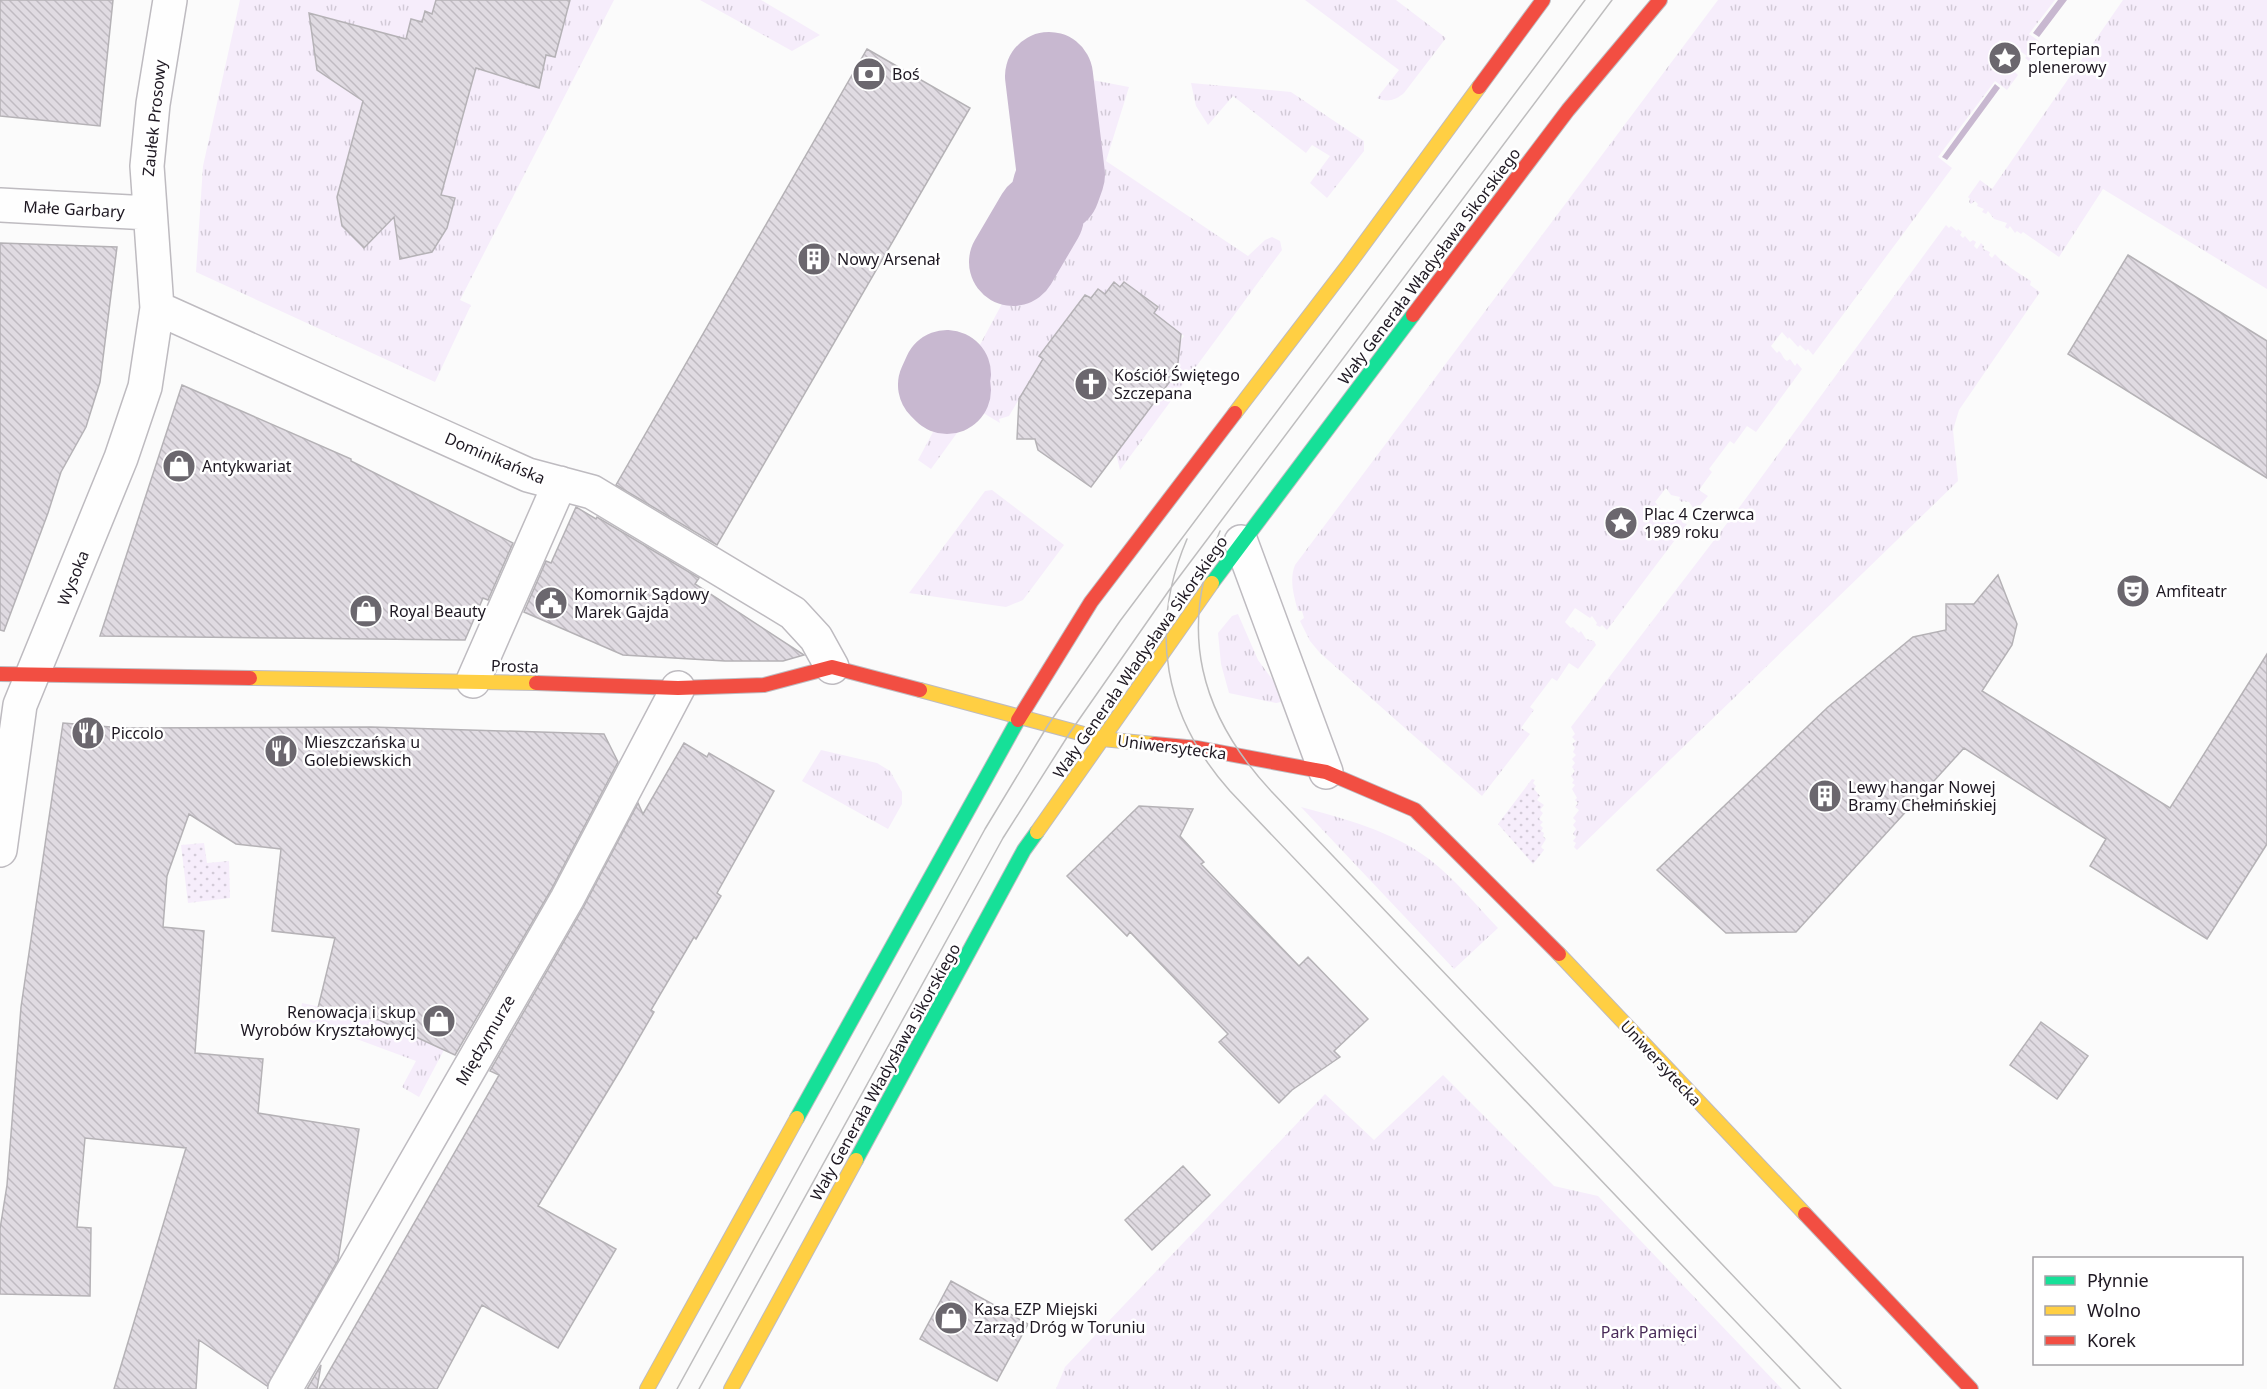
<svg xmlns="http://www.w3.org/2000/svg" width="2267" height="1389" viewBox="0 0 2267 1389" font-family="'Noto Sans',sans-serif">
<defs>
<pattern id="grass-tufts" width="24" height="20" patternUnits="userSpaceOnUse" patternTransform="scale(1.5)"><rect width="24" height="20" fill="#f6edfb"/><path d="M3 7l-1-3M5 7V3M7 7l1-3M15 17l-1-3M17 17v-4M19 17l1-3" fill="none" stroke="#d2cad7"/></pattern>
<pattern id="garden-dots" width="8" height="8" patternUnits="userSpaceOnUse" patternTransform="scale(1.5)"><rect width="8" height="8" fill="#f6edfb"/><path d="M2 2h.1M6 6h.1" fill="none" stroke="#d2cad7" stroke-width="1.8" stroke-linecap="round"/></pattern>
<pattern id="building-back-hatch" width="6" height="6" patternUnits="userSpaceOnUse" patternTransform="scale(1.5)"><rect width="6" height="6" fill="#e0dbe2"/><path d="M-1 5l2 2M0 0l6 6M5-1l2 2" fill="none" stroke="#c0bbc2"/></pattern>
</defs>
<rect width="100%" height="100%" fill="#fbfbfb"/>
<path fill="url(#grass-tufts)" d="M 240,0 L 614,0 L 460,300 L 471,305 L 435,382 L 196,272 L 203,166 Z
M 700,0 L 761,0 L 820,35 L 792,51 Z
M 1305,0 L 1396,0 L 1446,38 L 1404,93 C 1396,100 1387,103 1377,98 L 1399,70 Z
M 1718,0 L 2055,0 L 2029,34 L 2039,41 L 2032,51 L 2034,54 L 2029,61 L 2025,58 L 2027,56 L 2020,51 L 2021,49 L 2018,47 L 2015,50 L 2010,43 L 2004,43 L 2000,40 L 1989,54 L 1993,57 L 1994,56 L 2002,59 L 2001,61 L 2004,64 L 2007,61 L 2010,63 L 2009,66 L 2016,70 L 2015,72 L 2018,75 L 2007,90 L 1995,81 L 1938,157 L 1952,168 L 1813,355 L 1808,349 L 1806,351 L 1800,345 L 1798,347 L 1789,337 L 1788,339 L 1782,332 L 1771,346 L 1777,353 L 1779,351 C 1783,354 1782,358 1787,361 L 1790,359 L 1795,366 L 1797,363 L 1802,369 L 1756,432 L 1747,426 L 1734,444 L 1730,441 L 1709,469 L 1712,472 L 1699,490 L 1708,496 L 1697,509 L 1694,509 L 1689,502 L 1684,501 L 1682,502 L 1679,500 L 1680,497 L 1671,495 L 1666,488 L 1655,502 L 1661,509 L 1669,511 L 1668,514 L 1671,517 L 1673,514 L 1676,518 L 1678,516 L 1683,523 L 1687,524 L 1607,630 L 1602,625 L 1600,627 L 1596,625 L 1597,623 L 1592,616 L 1590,618 L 1575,608 L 1565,622 L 1571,628 L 1573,627 L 1579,633 L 1581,631 L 1586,639 L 1594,641 L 1596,645 L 1578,669 L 1569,663 L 1557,681 L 1552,678 L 1530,707 L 1534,710 L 1521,728 L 1530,734 L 1482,796 L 1320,653 L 1310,641 L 1300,621 L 1304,618 L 1302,611 L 1298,611 C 1294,596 1289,580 1295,565 Z
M 2123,0 L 2267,0 L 2267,289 L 2103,189 L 2059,257 L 2023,232 L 2021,234 L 2017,231 L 2015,233 L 2010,226 L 2008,229 L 2005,227 L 2007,223 L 1994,219 L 1988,211 L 1986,214 L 1982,212 L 1984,209 L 1977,206 L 1978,204 L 1975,201 L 1971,204 L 1969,202 L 1970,199 L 1968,197 L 1980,180 L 1992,189 Z
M 1055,73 L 1129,87 L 1106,161 L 1248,256 L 1265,240 L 1272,237 L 1280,241 L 1282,250 L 1120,470 L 1116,453 L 1127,424 L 1135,430 L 1138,424 L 1131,417 L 1159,396 L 1168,366 L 1178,363 L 1178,358 L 1168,358 L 1184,336 L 1154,313 L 1158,306 L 1152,302 L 1148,308 L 1125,291 L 1128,285 L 1124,282 L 1120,287 L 1114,282 L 1110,297 L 1098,289 L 1091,298 L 1084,295 L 1082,298 L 1089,304 L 1072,328 L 1064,323 L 1051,355 L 1043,350 L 1039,356 L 1045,361 L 1031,379 L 1009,416 L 999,419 L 1000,423 L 975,408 L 931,469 L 918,460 L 1068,181 Z
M 1191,83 L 1291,92 L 1364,141 L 1364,151 L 1327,198 L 1310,183 L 1330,156 L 1312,145 L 1306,153 L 1233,96 L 1208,125 L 1196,106 Z
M 1946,225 L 1949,228 L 1951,226 L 1957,231 L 1958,229 L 1962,232 L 1960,235 L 1963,238 L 1965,236 L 1970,242 L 1973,240 L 1976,242 L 1974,246 L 1977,249 L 1981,243 L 1984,246 L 1983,249 L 1990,252 L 1989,255 L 1992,258 L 1995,254 C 2004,264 2017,272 2031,281 L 2030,285 L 2040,292 L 1959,410 L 1953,430 L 1958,481 L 1577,850 L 1574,847 L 1576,843 L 1573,841 L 1576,837 L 1573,834 L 1576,829 L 1573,825 L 1576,821 L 1573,818 L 1579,810 L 1575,807 L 1578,803 L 1575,800 L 1577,798 L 1572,789 L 1575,785 L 1572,783 L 1574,780 L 1571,776 L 1575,771 L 1572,767 L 1575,763 L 1572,759 L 1576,755 L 1573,752 L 1575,748 L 1572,744 L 1576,741 L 1572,737 L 1575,734 L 1571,727 L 1741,505 Z
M 992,490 L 1064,545 L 1023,600 L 1006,607 L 909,593 L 985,491 Z
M 1238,614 L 1258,660 L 1283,694 L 1284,698 L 1281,702 L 1276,703 L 1229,693 L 1221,664 L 1218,633 L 1232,616 Z
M 821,750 L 877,763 L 890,771 L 902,792 L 902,804 L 888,829 L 802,781 Z
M 1301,807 C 1345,819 1392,831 1429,859 C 1455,879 1476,905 1498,928 L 1454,969 Z
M 302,1003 L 379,1020 L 444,1050 L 419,1097 L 402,1087 L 416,1061 L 300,1018 Z
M 1443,1075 L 1554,1186 L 1598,1196 L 1782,1389 L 1056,1389 L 1065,1367 L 1325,1094 L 1374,1140 Z"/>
<path fill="url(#garden-dots)" d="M 1532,779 L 1535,780 L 1533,783 L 1536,786 L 1534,789 L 1540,796 L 1537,800 L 1544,805 L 1540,810 L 1543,813 L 1539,819 L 1543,822 L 1540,825 L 1543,828 L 1541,831 L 1544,833 L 1543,836 L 1546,839 L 1541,847 L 1544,850 L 1533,864 L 1498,824 Z
M 204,843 L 207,863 L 229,861 L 230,898 L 188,903 L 181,845 Z"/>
<path fill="#c8b8d0" d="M 2058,0 L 2067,0 L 2039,37 L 2033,33 Z
M 1995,84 L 2000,88 L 1947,160 L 1942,157 Z"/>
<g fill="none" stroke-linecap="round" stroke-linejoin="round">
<path stroke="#c8b8d0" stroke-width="88" d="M 1049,76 L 1061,175 L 1056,189
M 1013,262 L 1040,216
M 947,374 L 942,385 L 947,390"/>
</g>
<path fill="url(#building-back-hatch)" stroke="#b5b2b6" stroke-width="1.5" d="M 0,0 L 113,0 L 100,126 L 0,116 Z
M 436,0 L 570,0 L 555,57 L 546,55 L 539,88 L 476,68 L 441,195 L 455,198 L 447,228 L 432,252 L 400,259 L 394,217 L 364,248 L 342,226 L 337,197 L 363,101 L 317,70 L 309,13 L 406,39 L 411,19 L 422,22 L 425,11 L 432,14 Z
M 867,49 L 970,108 L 717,545 L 616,485 Z
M 0,243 L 117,247 L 100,382 L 86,427 L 61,472 L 48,513 L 4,631 L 0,630 Z
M 2128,255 L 2267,341 L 2267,478 L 2068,354 Z
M 1114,282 L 1120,287 L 1124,282 L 1158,307 L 1154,313 L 1181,334 L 1177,372 L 1091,487 L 1038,450 L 1035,439 L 1017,439 L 1019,399 L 1043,359 L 1039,356 L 1085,295 L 1091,298 L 1098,289 L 1105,294 Z
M 182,385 L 351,459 L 351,461 L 513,543 L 488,600 L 483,598 L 465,640 L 100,636 Z
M 576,507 L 596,519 L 597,517 L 699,578 L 695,584 L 804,655 L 783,661 L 725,661 L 623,655 L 524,612 L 546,561 L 551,563 Z
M 1998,575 L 2017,624 L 2012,645 L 1982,691 L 2170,808 L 2267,654 L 2267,844 L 2207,939 L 2090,866 L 2106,839 L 1964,748 L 1796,932 L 1726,933 L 1657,870 L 1828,707 L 1913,637 L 1946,630 L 1946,604 L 1974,604 Z
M 63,723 L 123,728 L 371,727 L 604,734 L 618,762 L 551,890 L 455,1055 L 379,1020 L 318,1008 L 335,938 L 272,931 L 281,849 L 236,844 L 189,814 L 167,876 L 163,927 L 204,931 L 195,1053 L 263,1059 L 258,1113 L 359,1129 L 338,1260 L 267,1386 L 199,1340 L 196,1389 L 114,1389 L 186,1148 L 85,1138 L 77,1227 L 91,1228 L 90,1296 L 0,1294 L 0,1229 L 7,1185 L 21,1007 Z
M 684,743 L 707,757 L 709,753 L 774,791 L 717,893 L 721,896 L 696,939 L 694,937 L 651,1010 L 654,1012 L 621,1069 L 538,1206 L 616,1249 L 558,1348 L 482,1305 L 437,1389 L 319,1389 L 499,1075 L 490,1071 L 583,908 L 638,803 L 643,814 Z
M 1139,806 L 1193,809 L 1180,836 L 1204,862 L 1201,864 L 1299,966 L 1308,957 L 1368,1019 L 1334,1051 L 1340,1057 L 1292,1090 L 1279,1103 L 1219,1042 L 1228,1034 L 1130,932 L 1127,936 L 1067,876 Z
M 2041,1022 L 2088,1056 L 2057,1099 L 2010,1065 Z
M 1183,1166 L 1210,1195 L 1152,1250 L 1125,1220 Z
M 951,1281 L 1028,1324 L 997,1381 L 920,1339 Z
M 321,1365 L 317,1389 L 307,1389 Z"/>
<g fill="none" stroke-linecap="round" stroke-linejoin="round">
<g stroke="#bebbc0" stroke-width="36">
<path id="street" d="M 0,205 L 149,213
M 157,308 L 528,475 L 592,492 L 793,613 L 816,638 L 832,667
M 1241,542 L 1326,772
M 473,681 L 560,483
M 0,850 L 20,705 L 121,458 L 145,387 L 157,308 L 147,166 L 153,104 L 170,0
M 285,1389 L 567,899 L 678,688"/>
</g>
<g stroke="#bebbc0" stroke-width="16">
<path id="fast" d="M 1212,583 L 1413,315
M 797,1118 L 1018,720
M 856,1160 L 1024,850 L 1037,832"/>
</g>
<g stroke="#bebbc0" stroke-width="16">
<path id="slow" d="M 1235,413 L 1349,264 L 1479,87
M 250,678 L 536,683
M 920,690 L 1102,739 L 1154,744
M 1037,832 L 1212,583
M 1559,954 L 1805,1214
M 647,1389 L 797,1118
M 731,1389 L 856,1160"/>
</g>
<g stroke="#bebbc0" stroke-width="16">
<path id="jam" d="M 1479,87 L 1543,0
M 1413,315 L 1568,110 L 1660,0
M 0,674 L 250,678
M 536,683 L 678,688 L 764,685 L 832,667 L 920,690
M 1018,720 L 1091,602 L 1235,413
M 1154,744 L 1197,748 L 1326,772 L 1415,810 L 1559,954
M 1805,1214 L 1971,1389"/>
</g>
<use href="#street" stroke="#fefefe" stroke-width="33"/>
<use href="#fast" stroke="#16e098" stroke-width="14"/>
<use href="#slow" stroke="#ffcf43" stroke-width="14"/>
<use href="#jam" stroke="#f24e42" stroke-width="14"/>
<path stroke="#bebdbe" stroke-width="1.5" d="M 1220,531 C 1177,630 1200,715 1272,792 L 1841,1389
M 1187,539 C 1148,630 1164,717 1230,791 L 1800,1389
M 677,1389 L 985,829 L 1048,725 L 1120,621 L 1585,0
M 699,1389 L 1003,838 L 1071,731 L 1170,589 L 1612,0"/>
</g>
<defs>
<g id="sight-disc" transform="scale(1.725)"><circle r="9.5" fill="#6b676e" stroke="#fff"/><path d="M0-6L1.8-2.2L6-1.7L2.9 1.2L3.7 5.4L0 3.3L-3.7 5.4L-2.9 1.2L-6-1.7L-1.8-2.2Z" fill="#fff"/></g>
<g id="bank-disc" transform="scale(1.725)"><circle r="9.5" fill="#6b676e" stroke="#fff"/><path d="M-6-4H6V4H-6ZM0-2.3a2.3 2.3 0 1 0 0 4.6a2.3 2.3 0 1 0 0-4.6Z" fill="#fff"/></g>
<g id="building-disc" transform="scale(1.725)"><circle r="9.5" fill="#6b676e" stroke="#fff"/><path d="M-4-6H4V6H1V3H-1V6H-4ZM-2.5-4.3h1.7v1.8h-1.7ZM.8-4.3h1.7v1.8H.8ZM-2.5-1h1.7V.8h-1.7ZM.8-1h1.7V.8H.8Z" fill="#fff"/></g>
<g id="church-disc" transform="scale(1.725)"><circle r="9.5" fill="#6b676e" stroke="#fff"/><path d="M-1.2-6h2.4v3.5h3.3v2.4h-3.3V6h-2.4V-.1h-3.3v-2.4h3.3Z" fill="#fff"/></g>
<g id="shop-disc" transform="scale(1.725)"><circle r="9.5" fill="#6b676e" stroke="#fff"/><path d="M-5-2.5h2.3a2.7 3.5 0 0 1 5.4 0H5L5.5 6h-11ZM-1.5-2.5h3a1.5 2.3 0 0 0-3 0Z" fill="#fff"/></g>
<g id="theatre-disc" transform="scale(1.725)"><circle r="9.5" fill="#6b676e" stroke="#fff"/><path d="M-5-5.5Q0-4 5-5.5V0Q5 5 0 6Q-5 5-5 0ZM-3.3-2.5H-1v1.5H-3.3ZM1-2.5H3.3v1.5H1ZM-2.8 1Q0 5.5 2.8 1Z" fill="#fff"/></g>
<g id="civic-disc" transform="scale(1.725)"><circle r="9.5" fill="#6b676e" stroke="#fff"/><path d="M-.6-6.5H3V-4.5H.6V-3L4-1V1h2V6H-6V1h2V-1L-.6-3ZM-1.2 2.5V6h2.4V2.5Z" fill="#fff"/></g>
<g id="restaurant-disc" transform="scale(1.725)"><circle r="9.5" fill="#6b676e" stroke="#fff"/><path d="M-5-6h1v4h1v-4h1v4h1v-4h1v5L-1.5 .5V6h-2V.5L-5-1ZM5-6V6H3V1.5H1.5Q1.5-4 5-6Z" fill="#fff"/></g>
</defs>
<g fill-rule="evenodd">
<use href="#sight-disc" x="2005" y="58"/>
<use href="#bank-disc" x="869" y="74"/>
<use href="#building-disc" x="814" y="259"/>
<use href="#church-disc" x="1091" y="384"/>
<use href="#shop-disc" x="179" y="466"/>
<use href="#sight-disc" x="1621" y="523"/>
<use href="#theatre-disc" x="2133" y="591"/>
<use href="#civic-disc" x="551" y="603"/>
<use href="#shop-disc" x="366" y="611"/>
<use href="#restaurant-disc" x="88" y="733"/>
<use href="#restaurant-disc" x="281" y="751"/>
<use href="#building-disc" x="1825" y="796"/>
<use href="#shop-disc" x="439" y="1021"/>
<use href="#shop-disc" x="951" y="1318"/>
</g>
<g text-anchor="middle" stroke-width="5" stroke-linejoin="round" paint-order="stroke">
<g font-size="16" fill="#1e1822" stroke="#fff" text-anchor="start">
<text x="2028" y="55">Fortepian<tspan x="2028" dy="18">plenerowy</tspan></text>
<text x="892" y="80">Boś</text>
<text x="837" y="265">Nowy Arsenał</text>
<text x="1114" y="381">Kościół Świętego<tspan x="1114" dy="18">Szczepana</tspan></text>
<text x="202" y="472">Antykwariat</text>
<text x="1644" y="520">Plac 4 Czerwca<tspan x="1644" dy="18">1989 roku</tspan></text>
<text x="2156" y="597">Amfiteatr</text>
<text x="574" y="600">Komornik Sądowy<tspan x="574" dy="18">Marek Gajda</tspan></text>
<text x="389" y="617">Royal Beauty</text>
<text x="111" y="739">Piccolo</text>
<text x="304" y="748">Mieszczańska u<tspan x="304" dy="18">Golebiewskich</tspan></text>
<text x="1848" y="793">Lewy hangar Nowej<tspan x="1848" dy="18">Bramy Chełmińskiej</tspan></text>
<text x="416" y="1018" text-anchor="end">Renowacja i skup<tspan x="416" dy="18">Wyrobów Kryształowycj</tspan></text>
<text x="974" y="1315">Kasa EZP Miejski<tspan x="974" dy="18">Zarząd Dróg w Toruniu</tspan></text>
</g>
<g font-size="16" fill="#1e1822" stroke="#fff">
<text transform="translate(154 118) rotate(-84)" y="6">Zaułek Prosowy</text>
<text transform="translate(74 209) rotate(3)" y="6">Małe Garbary</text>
<text transform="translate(1429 266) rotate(-53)" y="6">Wały Generała Władysława Sikorskiego</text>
<text transform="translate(495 458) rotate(23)" y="6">Dominikańska</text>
<text transform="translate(73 578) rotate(-68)" y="6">Wysoka</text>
<text transform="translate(1140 657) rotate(-55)" y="6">Wały Generała Władysława Sikorskiego</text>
<text transform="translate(515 666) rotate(2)" y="6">Prosta</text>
<text transform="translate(1172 747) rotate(7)" y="6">Uniwersytecka</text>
<text transform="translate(485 1040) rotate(-60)" y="6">Międzymurze</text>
<text transform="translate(1661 1063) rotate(47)" y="6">Uniwersytecka</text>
<text transform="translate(885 1072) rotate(-61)" y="6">Wały Generała Władysława Sikorskiego</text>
</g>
<g font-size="16" fill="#492b58" stroke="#fff">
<text x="1649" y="1338">Park Pamięci</text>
</g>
</g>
<rect x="2033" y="1257" width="210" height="108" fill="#ffffff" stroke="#a5a3a7" stroke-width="1.5"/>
<rect x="2045" y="1276" width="30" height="9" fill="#16e098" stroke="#a5a3a7" stroke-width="1.5"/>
<text x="2087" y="1287" font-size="18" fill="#1e1822">Płynnie</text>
<rect x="2045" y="1306" width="30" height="9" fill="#ffcf43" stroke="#a5a3a7" stroke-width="1.5"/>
<text x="2087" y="1317" font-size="18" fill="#1e1822">Wolno</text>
<rect x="2045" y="1336" width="30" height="9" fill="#f24e42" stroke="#a5a3a7" stroke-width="1.5"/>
<text x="2087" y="1347" font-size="18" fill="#1e1822">Korek</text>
</svg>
